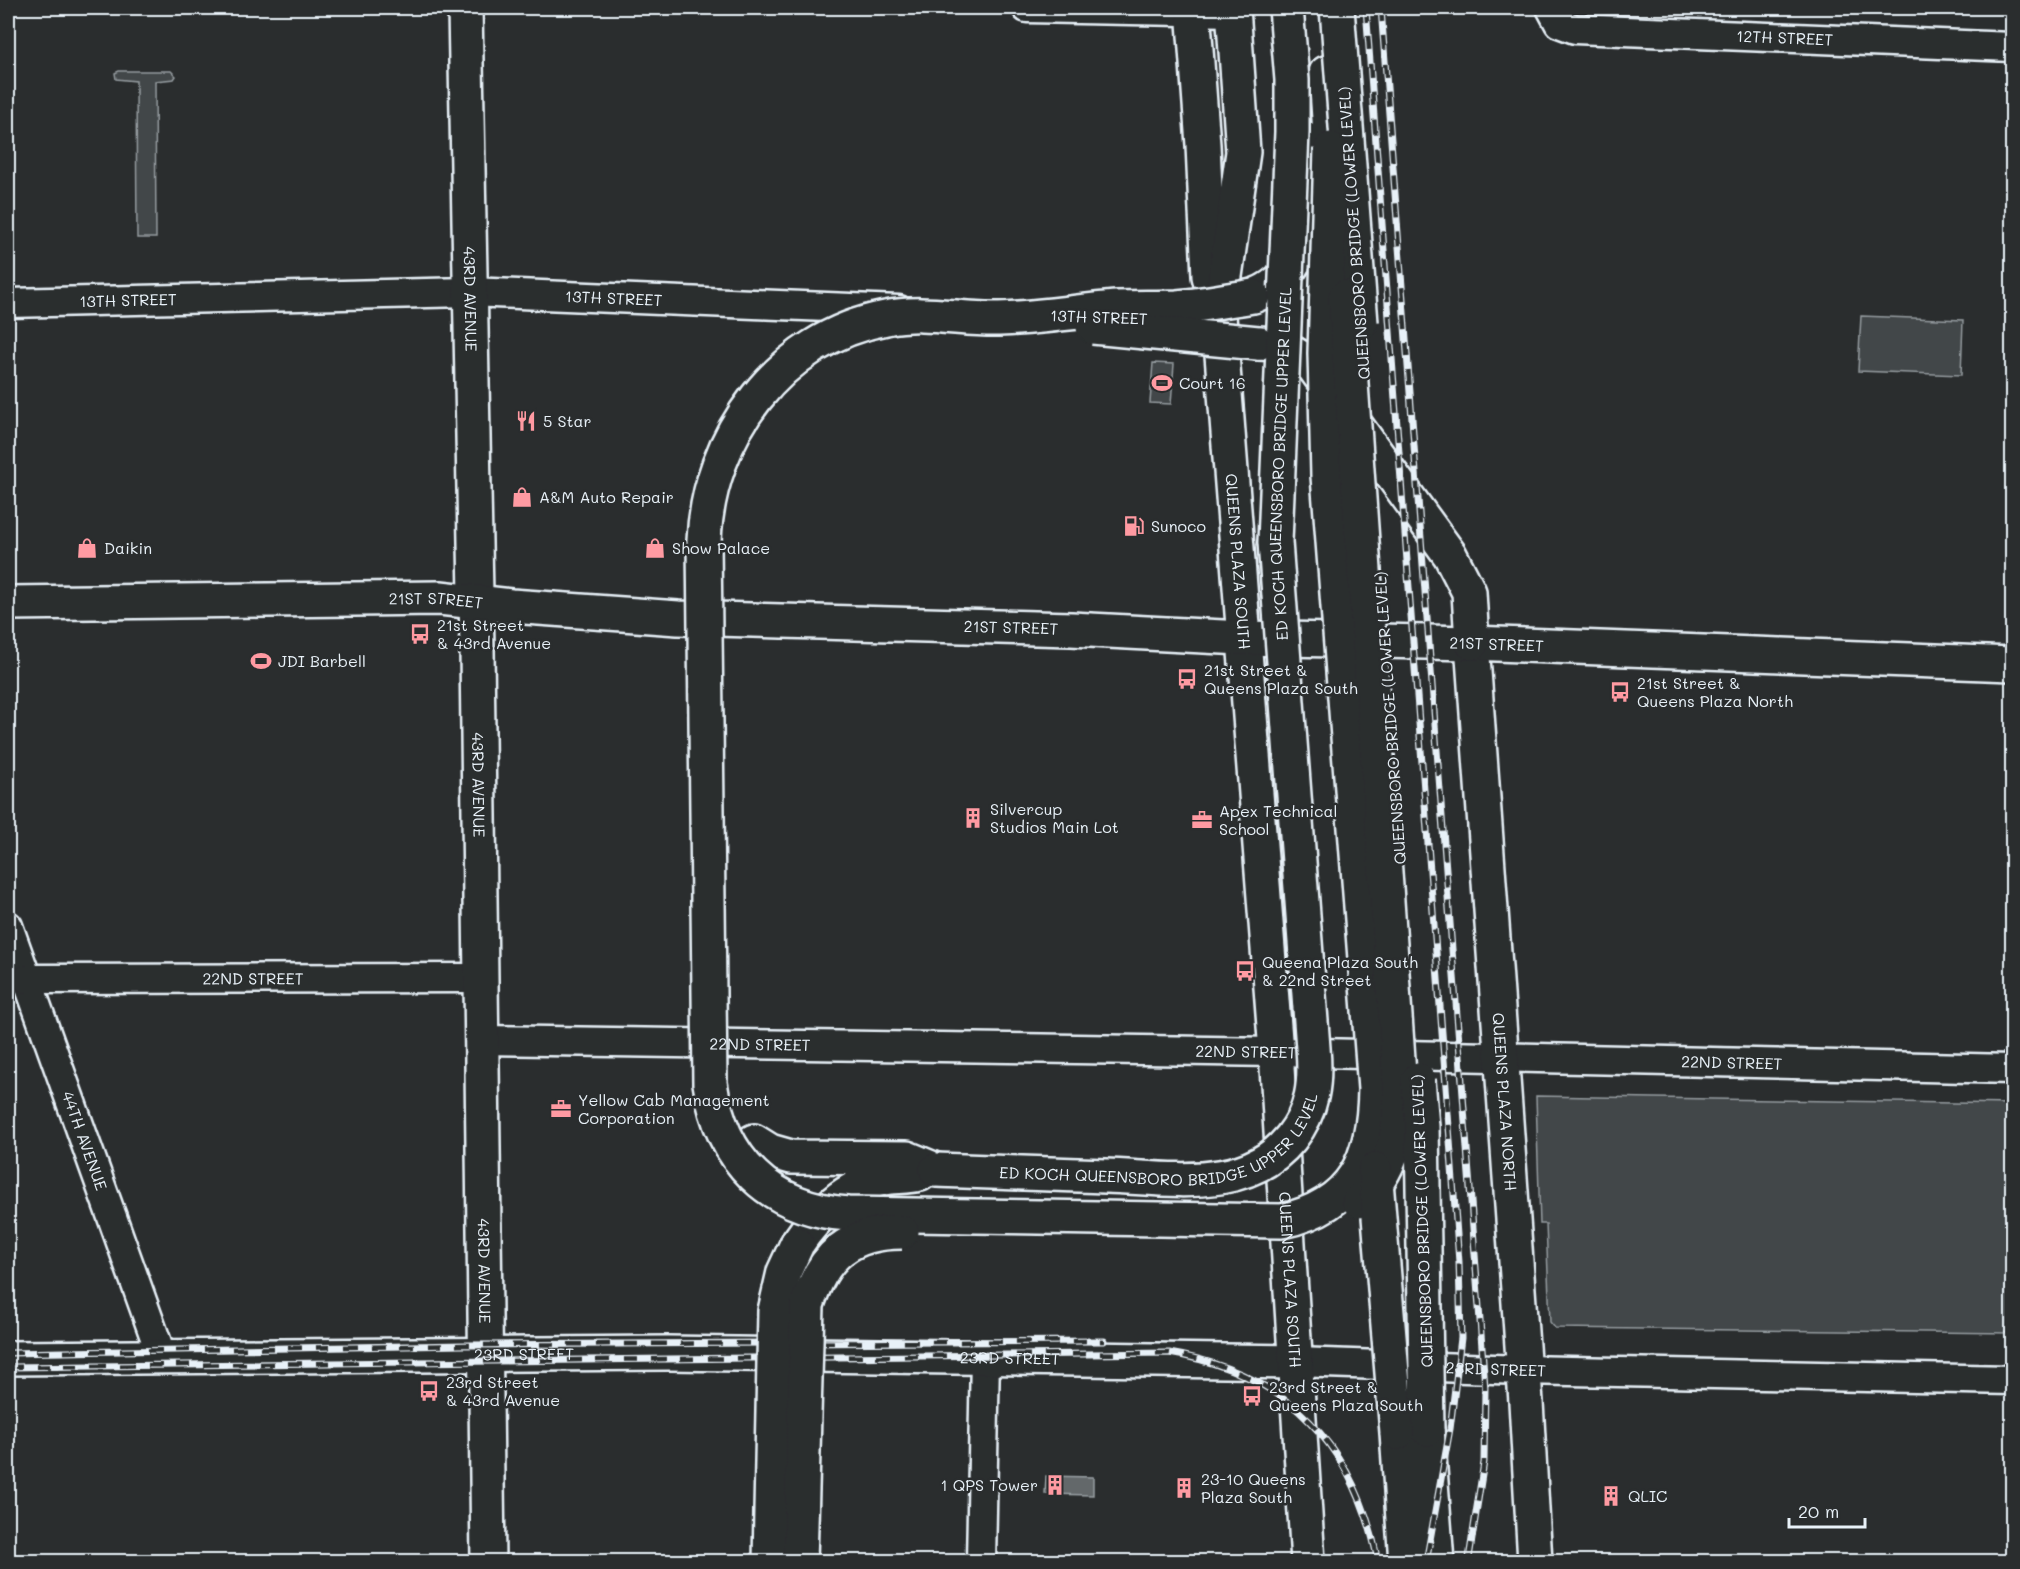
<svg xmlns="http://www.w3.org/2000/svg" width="2020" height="1569" viewBox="0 0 2020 1569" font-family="Mali,sans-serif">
<rect width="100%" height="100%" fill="#2a2d2e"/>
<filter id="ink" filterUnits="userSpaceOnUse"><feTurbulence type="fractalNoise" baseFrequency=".0167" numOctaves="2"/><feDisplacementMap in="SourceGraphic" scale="12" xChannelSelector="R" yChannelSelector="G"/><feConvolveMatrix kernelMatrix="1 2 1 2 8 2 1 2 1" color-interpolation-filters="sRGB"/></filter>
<g filter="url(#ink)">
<path fill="#424648" stroke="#959ca0" stroke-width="1.5" d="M 119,71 L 171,71 L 176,76 L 174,79 L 155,81 L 156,238 L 137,238 L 136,81 L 116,79 L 115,73 Z
M 1861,316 L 1963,320 L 1961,375 L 1858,371 Z
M 1153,363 L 1174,364 L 1171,404 L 1150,403 Z
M 1536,1096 L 2012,1104 L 2012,1333 L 1555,1328 L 1550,1322 L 1546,1224 L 1540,1224 Z"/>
<path fill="#63686b" stroke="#989fa3" stroke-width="1.5" d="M 1046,1476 L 1093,1477 L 1093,1495 L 1045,1494 Z"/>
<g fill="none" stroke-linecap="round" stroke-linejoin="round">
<g stroke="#e8f1f8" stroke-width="33">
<g id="minor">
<path d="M 1027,8 L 1234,12"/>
<path id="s1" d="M 1551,8 L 1559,23 L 1575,29 L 2012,47"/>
<path id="s2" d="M 8,303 L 469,292 L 899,310"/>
<path id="s3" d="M 8,926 L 162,1357"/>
<path id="s4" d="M 27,979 L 480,978"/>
<path id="s5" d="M 480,1040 L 1276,1052 L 2012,1069"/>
<path id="s6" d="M 1296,1362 L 1522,1370 L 2012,1380"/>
<path d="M 981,1562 L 985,1356"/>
</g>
</g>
<g stroke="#e8f1f8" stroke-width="38">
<g id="tertiary">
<path id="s7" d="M 1472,643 L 1526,1402 L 1535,1562"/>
<path id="s8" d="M 8,1358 L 668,1353 L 1296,1362"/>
</g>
</g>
<g stroke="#e8f1f8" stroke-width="38">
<g id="secondary">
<path id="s9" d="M 465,8 L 477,649 L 488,1562"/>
<path id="s10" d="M 1193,8 L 1203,145 L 1209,276 L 1219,316 L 1276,1052 L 1308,1562"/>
<path d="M 1224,283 L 1243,152 L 1233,8"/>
</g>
</g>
<g stroke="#e8f1f8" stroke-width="38">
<g id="primary">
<path id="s11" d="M 8,603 L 440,598 L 511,606 L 678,618 L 1071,629 L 1242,638 L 1472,643 L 2012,664"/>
</g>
</g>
<g stroke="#e8f1f8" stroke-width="38">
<path id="trunk" d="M 1326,73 L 1331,149
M 1253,296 C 1319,274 1307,191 1303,138
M 1258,343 L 1279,344 L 1313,366 L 1450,555 L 1469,592 L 1472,643
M 754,1141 L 770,1151 L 791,1157 L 907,1158 L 936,1170
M 797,1244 C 816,1215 848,1185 883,1178 C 896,1176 908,1177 920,1174
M 1427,1429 L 1437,1562
M 1397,1433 L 1406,1562"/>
</g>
<use href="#minor" stroke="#2a2d2e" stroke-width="28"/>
<use href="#tertiary" stroke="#2a2d2e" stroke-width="33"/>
<use href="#secondary" stroke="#2a2d2e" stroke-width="33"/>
<use href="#primary" stroke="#2a2d2e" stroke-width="33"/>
<use href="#trunk" stroke="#2a2d2e" stroke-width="33"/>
<g stroke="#e8f1f8" stroke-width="7">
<path id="rail" d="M 1366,8 L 1459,1262 L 1461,1338 L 1450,1429 L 1426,1562
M 1381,8 L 1485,1387 L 1484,1462 L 1469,1558
M 8,1353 L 465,1345 L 1104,1341
M 8,1367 L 1169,1353 C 1287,1372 1356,1447 1378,1562"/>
</g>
<use href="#rail" stroke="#2a2d2e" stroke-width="4.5" stroke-dasharray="14" stroke-linecap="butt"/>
<g stroke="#e8f1f8" stroke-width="38" stroke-linecap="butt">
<g id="trunk-bridge">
<path d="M 1337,8 L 1361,323"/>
<path d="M 1253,296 C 1228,300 1202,305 1177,307 C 1157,308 1137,307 1117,308 C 1078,311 1039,318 999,319 C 961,320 923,310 886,318 C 779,338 708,436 704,541 L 710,1083 C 721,1160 770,1209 848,1214 L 1282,1221 C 1355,1205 1374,1158 1375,1089 L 1328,476 L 1325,353 L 1331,149"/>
<path d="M 1345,297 L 1400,1088 C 1400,1131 1394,1171 1359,1201"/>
<path d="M 1093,327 L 1258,343"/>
<path d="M 1418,1080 L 1422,1127 L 1427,1429"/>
<path d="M 1375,1169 L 1397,1433"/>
<path id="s12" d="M 936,1170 C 993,1172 1050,1174 1106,1176 C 1169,1178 1246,1194 1291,1138 C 1313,1110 1316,1083 1313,1048 L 1275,542 L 1292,132 L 1292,80 L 1286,8"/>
<path d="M 770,1562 L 775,1311 L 784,1272 L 797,1244"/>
<path d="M 800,1562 L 807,1305 C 823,1255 849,1232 902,1232"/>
</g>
</g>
<use href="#trunk-bridge" stroke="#2a2d2e" stroke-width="33"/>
</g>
</g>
<defs>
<g id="stadium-bare" transform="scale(1.62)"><path d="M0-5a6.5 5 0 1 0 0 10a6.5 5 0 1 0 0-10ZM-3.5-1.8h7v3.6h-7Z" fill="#ff9aa2" stroke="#2a2d2e" stroke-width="2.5" paint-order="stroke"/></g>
<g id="restaurant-bare" transform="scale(1.62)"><path d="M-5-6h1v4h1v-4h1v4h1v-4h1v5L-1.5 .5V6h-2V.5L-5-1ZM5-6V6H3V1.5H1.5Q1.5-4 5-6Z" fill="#ff9aa2" stroke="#2a2d2e" stroke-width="2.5" paint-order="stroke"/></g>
<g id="shop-bare" transform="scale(1.62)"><path d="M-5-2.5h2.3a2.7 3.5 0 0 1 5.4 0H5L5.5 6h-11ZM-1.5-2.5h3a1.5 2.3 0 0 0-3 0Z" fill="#ff9aa2" stroke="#2a2d2e" stroke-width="2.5" paint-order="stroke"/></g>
<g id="fuel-bare" transform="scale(1.62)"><path d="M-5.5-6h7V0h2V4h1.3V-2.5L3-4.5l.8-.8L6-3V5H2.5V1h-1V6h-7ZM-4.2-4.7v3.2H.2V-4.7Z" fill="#ff9aa2" stroke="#2a2d2e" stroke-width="2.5" paint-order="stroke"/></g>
<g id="bus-bare" transform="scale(1.62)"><path d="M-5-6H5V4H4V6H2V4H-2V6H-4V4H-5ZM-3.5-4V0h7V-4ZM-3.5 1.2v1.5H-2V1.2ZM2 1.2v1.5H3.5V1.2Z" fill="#ff9aa2" stroke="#2a2d2e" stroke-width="2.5" paint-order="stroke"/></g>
<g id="building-bare" transform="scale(1.62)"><path d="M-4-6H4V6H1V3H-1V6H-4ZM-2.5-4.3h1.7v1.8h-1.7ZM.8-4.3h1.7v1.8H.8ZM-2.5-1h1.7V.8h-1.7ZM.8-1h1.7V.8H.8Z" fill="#ff9aa2" stroke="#2a2d2e" stroke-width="2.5" paint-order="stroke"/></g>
<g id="office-bare" transform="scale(1.62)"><path d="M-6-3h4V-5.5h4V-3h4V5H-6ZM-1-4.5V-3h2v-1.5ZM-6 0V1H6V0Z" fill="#ff9aa2" stroke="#2a2d2e" stroke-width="2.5" paint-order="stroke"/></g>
</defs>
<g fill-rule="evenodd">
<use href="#stadium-bare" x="1162" y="383"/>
<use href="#restaurant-bare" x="526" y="421"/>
<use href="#shop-bare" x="522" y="497"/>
<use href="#fuel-bare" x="1134" y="526"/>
<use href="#shop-bare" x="87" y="548"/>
<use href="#shop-bare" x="655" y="548"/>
<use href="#bus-bare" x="420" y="634"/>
<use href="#stadium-bare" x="261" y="661"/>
<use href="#bus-bare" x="1187" y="679"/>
<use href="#bus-bare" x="1620" y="692"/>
<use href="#building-bare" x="973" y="818"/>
<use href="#office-bare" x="1202" y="820"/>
<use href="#bus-bare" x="1245" y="971"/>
<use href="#office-bare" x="561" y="1109"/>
<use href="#bus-bare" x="429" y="1391"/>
<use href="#bus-bare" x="1252" y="1396"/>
<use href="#building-bare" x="1055" y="1485"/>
<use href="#building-bare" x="1184" y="1488"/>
<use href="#building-bare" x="1611" y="1496"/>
</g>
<g text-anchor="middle" stroke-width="5" stroke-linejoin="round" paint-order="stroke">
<g font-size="16" fill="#e8f1f8" stroke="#2a2d2e">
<text dy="6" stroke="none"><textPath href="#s1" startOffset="244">12TH STREET</textPath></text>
<text transform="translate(1354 233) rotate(-94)" y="6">QUEENSBORO BRIDGE (LOWER LEVEL)</text>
<text dy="6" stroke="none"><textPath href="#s9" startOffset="291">43RD AVENUE</textPath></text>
<text dy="6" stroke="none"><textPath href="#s2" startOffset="606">13TH STREET</textPath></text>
<text dy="6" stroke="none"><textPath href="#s2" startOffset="120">13TH STREET</textPath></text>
<text transform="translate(1099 317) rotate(2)" y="6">13TH STREET</text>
<text dy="6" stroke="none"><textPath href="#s12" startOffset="1048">ED KOCH QUEENSBORO BRIDGE UPPER LEVEL</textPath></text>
<text dy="6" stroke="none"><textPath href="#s10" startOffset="556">QUEENS PLAZA SOUTH</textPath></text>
<text dy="6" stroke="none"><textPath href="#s11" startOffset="428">21ST STREET</textPath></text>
<text dy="6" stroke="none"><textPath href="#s11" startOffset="1004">21ST STREET</textPath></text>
<text dy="6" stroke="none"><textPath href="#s11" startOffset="1490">21ST STREET</textPath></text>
<text transform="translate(1390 718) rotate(-94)" y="6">QUEENSBORO BRIDGE (LOWER LEVEL)</text>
<text dy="6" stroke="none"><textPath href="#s9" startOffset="777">43RD AVENUE</textPath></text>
<text dy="6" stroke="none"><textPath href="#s4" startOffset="226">22ND STREET</textPath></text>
<text dy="6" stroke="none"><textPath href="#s5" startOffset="280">22ND STREET</textPath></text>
<text dy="6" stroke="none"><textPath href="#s5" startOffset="766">22ND STREET</textPath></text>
<text dy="6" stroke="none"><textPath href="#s5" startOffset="1252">22ND STREET</textPath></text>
<text dy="6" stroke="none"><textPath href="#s7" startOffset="460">QUEENS PLAZA NORTH</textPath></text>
<text dy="6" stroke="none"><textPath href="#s12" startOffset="240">ED KOCH QUEENSBORO BRIDGE UPPER LEVEL</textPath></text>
<text dy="6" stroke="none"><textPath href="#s3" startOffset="228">44TH AVENUE</textPath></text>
<text transform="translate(1422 1221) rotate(-92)" y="6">QUEENSBORO BRIDGE (LOWER LEVEL)</text>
<text dy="6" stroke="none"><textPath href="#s9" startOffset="1263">43RD AVENUE</textPath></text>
<text dy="6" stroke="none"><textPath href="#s10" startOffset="1276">QUEENS PLAZA SOUTH</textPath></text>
<text dy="6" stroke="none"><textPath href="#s8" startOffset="516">23RD STREET</textPath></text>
<text dy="6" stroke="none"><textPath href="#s8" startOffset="1002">23RD STREET</textPath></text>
<text dy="6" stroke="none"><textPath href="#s6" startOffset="200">23RD STREET</textPath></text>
</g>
<g font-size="16" fill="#e8f1f8" stroke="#2a2d2e" text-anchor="start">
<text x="1179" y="389">Court 16</text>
<text x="543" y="427">5 Star</text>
<text x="539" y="503">A&amp;M Auto Repair</text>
<text x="1151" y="532">Sunoco</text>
<text x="104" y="554">Daikin</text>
<text x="672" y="554">Show Palace</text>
<text x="437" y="631">21st Street<tspan x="437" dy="18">&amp; 43rd Avenue</tspan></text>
<text x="278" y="667">JDI Barbell</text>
<text x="1204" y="676">21st Street &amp;<tspan x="1204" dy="18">Queens Plaza South</tspan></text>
<text x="1637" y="689">21st Street &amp;<tspan x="1637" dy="18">Queens Plaza North</tspan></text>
<text x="990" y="815">Silvercup<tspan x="990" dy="18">Studios Main Lot</tspan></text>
<text x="1219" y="817">Apex Technical<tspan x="1219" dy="18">School</tspan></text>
<text x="1262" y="968">Queena Plaza South<tspan x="1262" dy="18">&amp; 22nd Street</tspan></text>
<text x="578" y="1106">Yellow Cab Management<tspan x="578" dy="18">Corporation</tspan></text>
<text x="446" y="1388">23rd Street<tspan x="446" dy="18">&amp; 43rd Avenue</tspan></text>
<text x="1269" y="1393">23rd Street &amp;<tspan x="1269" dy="18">Queens Plaza South</tspan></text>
<text x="1201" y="1485">23-10 Queens<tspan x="1201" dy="18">Plaza South</tspan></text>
<text x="1038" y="1491" text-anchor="end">1 QPS Tower</text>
<text x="1628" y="1502">QLIC</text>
</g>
</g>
<rect width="2020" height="1569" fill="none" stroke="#2a2d2e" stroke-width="30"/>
<rect x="15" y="15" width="1990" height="1539" fill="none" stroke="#e8f1f8" stroke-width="2" filter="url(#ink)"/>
<path d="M1789 1518v9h76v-9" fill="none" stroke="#e8f1f8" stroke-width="3"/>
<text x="1798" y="1518" font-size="18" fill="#e8f1f8" stroke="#2a2d2e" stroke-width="4.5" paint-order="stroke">20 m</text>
</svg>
